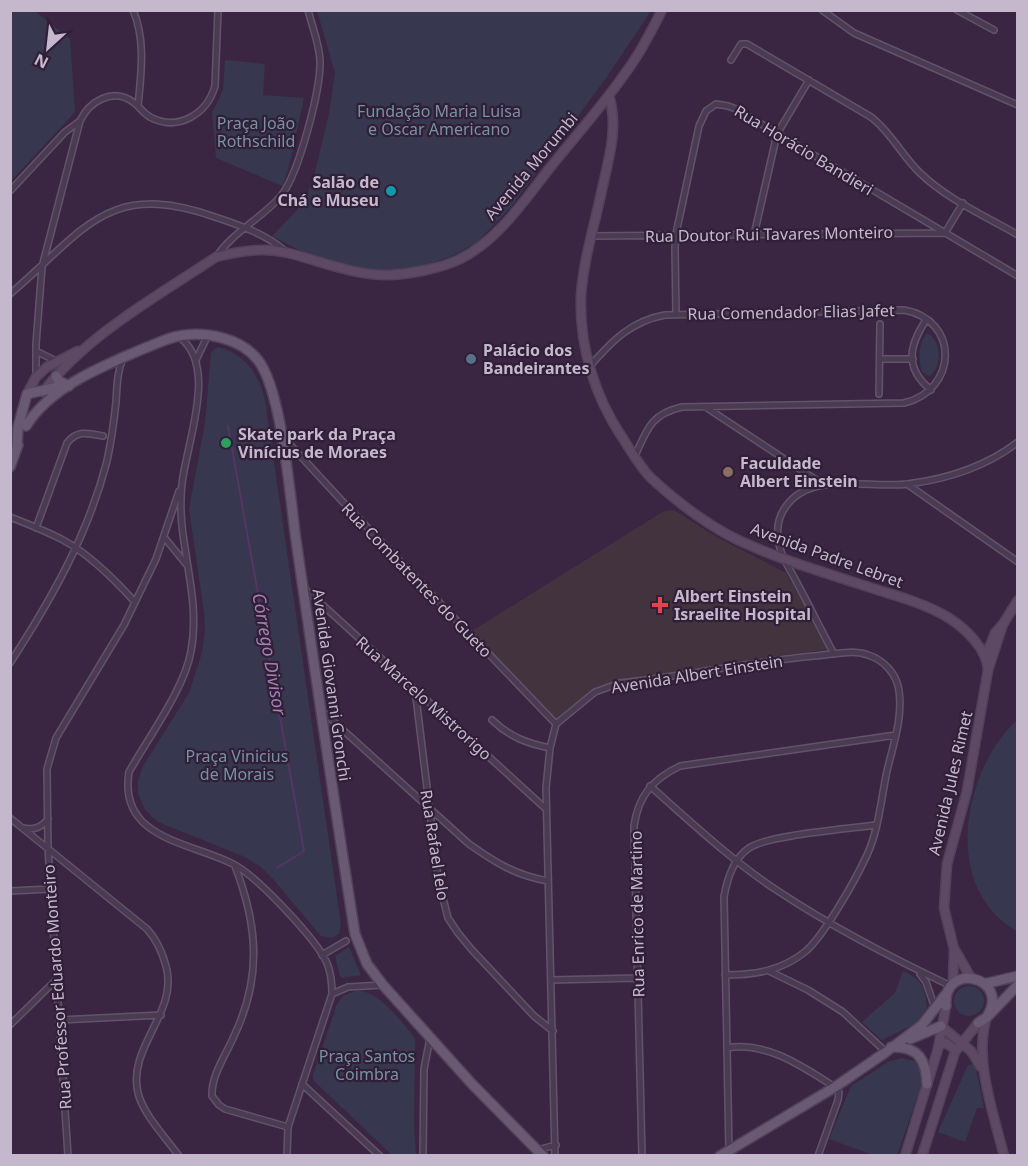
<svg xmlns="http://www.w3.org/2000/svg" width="1028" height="1166" viewBox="0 0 1028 1166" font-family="'Noto Sans',sans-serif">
<rect width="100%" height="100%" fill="#3a2642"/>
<path fill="#43333f" d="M 674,510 L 715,536 L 786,573 L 830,649 L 741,661 L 614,684 L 586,697 L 555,721 L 472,631 L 664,511 Z"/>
<path fill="#383750" d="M 10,11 L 35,11 L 70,39 L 75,112 L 11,181 Z
M 317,11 L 651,11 L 606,78 L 511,207 L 476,243 L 450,257 L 410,270 L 375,272 L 340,265 L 311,256 L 272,236 L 301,206 L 313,181 L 329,113 L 335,73 Z
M 225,60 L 265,64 L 263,95 L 304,98 L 291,158 L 283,186 L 216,158 L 212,113 L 223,90 Z
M 926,334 L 929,334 C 941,342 943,368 929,376 L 922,372 C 918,359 918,346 926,334 Z
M 218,347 C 245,354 259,374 265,400 L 341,925 L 339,934 L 332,938 L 321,936 L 272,878 L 261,867 L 245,857 L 158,822 L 145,810 L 138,793 L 138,780 L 143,766 L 189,693 L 202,652 L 205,631 L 204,612 L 189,509 L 205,423 L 211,353 L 214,349 Z
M 1017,720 L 1017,931 C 941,889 962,771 1017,720 Z
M 349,947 L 361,975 L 342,978 L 340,976 L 335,956 Z
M 903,971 C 923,981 924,985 927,1008 L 916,1023 L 882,1040 L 862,1022 L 895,993 Z
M954 1001a15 15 0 1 1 30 0a15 15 0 1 1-30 0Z
M 356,991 C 379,989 401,1022 415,1038 L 414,1128 L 416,1155 L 392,1155 L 314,1081 L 313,1075 L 337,1004 L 343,996 Z
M 901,1058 L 915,1061 L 923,1072 L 922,1084 L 897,1155 L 873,1155 L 829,1139 L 851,1086 L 888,1062 Z
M 975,1064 L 984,1108 L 977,1108 L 965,1142 L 938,1132 L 968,1065 Z"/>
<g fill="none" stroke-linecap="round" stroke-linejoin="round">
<path stroke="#553563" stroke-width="2" d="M 228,426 L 304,851 L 277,868"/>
<g stroke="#635369" stroke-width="8">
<path id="street" d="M 133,10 C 146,40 141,75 138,106
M 822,10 L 854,33 L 1018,105
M 957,10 L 994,30
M 731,60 L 741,44 L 747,44 L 871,117 C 891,132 902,156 920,173 C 947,199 985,216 1018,235
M 10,191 L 65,132 L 80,121
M 754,235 L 777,134 L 809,80
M 592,236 L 945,233 L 963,203
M 217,256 C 233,232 262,218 281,196 C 299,173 321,89 320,60 C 319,43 312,26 308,10
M 10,294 C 84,231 107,179 215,217 C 239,225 266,234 285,251
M 676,314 L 675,247 L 677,229 L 699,126 L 706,111 L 716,104 L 728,106 L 736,109 L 1018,276
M 926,320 C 909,346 904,368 931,390
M 179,337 C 219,365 186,444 182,484 C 175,540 202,594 191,651 C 185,688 148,738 129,772 C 118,839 190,842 233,864 C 257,876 316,939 327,963 C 331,973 332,984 332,994 L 288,1127 L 287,1156
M 36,351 L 58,362
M 880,359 L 913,359
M 196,360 L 208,335
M 590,366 C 612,341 631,321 665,315 L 904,310 C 960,320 958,390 904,403 L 682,407 C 651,414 647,429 635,456
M 36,377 L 36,344 L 42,267 L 80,121 C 89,102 112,87 133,102 C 139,106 143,113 150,117 C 178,132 207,114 215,86 L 218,10
M 879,394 L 880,324
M 707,408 L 824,485
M 284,438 L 342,501 L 556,724
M 907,484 L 1018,562
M 10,517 C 28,524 46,531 63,540 C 89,554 114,579 134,601
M 36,528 L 67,443 C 77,430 88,433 103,436
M 164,537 L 186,564
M 304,588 L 546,809
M 834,654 C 821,630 809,605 796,581 C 790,569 781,557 779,544 C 776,530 778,516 787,505 C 812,471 871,489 908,484 C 947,479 987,466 1018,442
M 10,663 C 51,600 88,535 107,461 C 111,442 114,422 116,402 C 117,387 117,372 123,358
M 415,689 L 438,878 L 448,918 L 458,933 L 472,950 L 534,1016 L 553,1031
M 322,711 L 469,844 C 496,863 515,875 548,881
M 492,720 C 510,737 526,743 550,748
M 650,786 C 691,822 732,861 778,891 C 832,927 892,958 951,986
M 10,818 L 147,929 C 157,940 162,951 166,966 C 179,1013 127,1046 138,1093 C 143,1114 166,1138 179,1156
M 23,828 C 34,830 41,828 48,819
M 235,866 C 258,926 262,977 234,1036 C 226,1055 211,1075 212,1096 L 219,1105 L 225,1109 L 288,1127
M 10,891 L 51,889
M 322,955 L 346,941
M 769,971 L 808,990 L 843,1012 L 886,1052
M 920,974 L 926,982 L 935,1008
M 551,980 L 638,978
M 332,994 L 348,987 L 383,985
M 60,1020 L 161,1015
M 10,1025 L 57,979
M 727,1048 C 767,1041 803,1067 835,1087 L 839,1092 L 838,1100 L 818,1156
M 302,1084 L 380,1156
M 537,1150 L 556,1145
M 729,1150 L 724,897 C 727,879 733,859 749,848 C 768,835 849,829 876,825
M 68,1156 L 48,848 L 47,769 L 56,738 L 124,625 L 156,559 L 179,491
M 423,1156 L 424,1069 L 430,1038
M 555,1156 L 546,788 L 550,748 L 556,724 L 595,692 L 620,683 C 685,676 749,662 814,656 C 831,655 851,649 868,655 C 884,660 897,674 899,691 C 903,717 893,746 887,771 C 881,799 879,829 867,855 C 856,879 825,934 806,951 C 782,971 754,975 725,975
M 642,1156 L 634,826 C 638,796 653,779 680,766 L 896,735"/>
</g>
<g stroke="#514258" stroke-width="11">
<path id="secondary" d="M 609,96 C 619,128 608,161 601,194 C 594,227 583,262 581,296 C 579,346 595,397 622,437 C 631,451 640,467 651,478 C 676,501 706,524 736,539 C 782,561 833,575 881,591 C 904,598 928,605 949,618 C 966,629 987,649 988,670
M 43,392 C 88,334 156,297 216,257 C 240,251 264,247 288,253 C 321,261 355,276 390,275 C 409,274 443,268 460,259 C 498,240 524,201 549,169 C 577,134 608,100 633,62 C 644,46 653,28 662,10
M 27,394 L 36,377 L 47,367 L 78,351
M 986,656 L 995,633 L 1003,624 L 1018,600
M 955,950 L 971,978
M 953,983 L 954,949 L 944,908 L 947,864 L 967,791 L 988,670 L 1003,624
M 987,1017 C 973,1057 994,1115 1004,1156
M 941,1026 L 971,1051 L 981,1067
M 939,1045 L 946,1043 L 956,1050
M 905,1156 L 938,1049 L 946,1006
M 922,1156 L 955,1052 L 978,1023"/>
</g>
<g stroke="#514258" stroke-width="12">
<path id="primary" d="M 56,376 L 59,381 L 69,386
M 26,426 C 51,386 103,366 145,348 C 156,344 167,338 179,336 C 205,331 241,338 258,360 C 282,391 290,497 296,540 C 315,671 334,803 355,934 L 367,964 L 383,985 L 472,1084 L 543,1156
M 17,448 L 18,427 L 27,394 L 63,386
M 10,467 L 18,445
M 984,984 L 1018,976
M 946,1006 C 942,961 1010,976 988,1015
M 978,1023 L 987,1017 L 1018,985
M 910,1039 L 941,1026
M 891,1047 C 918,1046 926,1059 927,1084
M 720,1156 L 835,1087 L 886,1052 L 922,1025 L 946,994"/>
</g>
<use href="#street" stroke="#4b3b52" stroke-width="5"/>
<use href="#secondary" stroke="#5e4965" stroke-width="8"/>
<use href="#primary" stroke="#6a5972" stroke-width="9"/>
</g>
<circle fill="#0f9aa8" stroke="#301f37" stroke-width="2" cx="391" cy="191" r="6"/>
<circle fill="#5c6f8a" stroke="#301f37" stroke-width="2" cx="471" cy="359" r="6"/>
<circle fill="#2e9e5b" stroke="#301f37" stroke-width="2" cx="226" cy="443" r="6"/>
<circle fill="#8d6e63" stroke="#301f37" stroke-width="2" cx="728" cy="472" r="6"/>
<path fill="#e0444e" stroke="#301f37" stroke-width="2" d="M657 596h6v6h6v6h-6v6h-6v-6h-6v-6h6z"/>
<g text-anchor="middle" stroke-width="4.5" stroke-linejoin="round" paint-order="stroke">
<g font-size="16" fill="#7693a2" stroke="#301f37">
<text x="439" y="117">Fundação Maria Luisa<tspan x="439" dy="18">e Oscar Americano</tspan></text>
<text x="256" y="129">Praça João<tspan x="256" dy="18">Rothschild</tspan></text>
<text x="237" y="762">Praça Vinicius<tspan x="237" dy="18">de Morais</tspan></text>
<text x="367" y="1062">Praça Santos<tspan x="367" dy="18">Coimbra</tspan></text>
</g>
<g font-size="16" fill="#c6b8cc" stroke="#301f37">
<text transform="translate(804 150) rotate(31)" y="6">Rua Horácio Bandieri</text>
<text transform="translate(531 166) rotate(-50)" y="6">Avenida Morumbi</text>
<text transform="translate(769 234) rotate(-1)" y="6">Rua Doutor Rui Tavares Monteiro</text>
<text transform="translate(791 312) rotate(-1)" y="6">Rua Comendador Elias Jafet</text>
<text transform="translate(827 555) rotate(20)" y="6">Avenida Padre Lebret</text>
<text transform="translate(417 580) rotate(46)" y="6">Rua Combatentes do Gueto</text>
<text transform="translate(697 674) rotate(-9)" y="6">Avenida Albert Einstein</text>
<text transform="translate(332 685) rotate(82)" y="6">Avenida Giovanni Gronchi</text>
<text transform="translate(424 698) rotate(42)" y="6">Rua Marcelo Mistrorigo</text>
<text transform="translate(950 783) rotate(-77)" y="6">Avenida Jules Rimet</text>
<text transform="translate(435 845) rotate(81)" y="6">Rua Rafael Ielo</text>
<text transform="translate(637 914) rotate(-91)" y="6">Rua Enrico de Martino</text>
<text transform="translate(57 987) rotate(-94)" y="6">Rua Professor Eduardo Monteiro</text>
</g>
<g font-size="16" font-weight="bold" fill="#c6b8cc" stroke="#301f37" text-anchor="start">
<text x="379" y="188" text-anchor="end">Salão de<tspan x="379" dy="18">Chá e Museu</tspan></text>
<text x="483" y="356">Palácio dos<tspan x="483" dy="18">Bandeirantes</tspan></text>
<text x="238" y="440">Skate park da Praça<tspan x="238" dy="18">Vinícius de Moraes</tspan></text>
<text x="740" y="469">Faculdade<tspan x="740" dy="18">Albert Einstein</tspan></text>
<text x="674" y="602">Albert Einstein<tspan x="674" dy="18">Israelite Hospital</tspan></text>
</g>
<g font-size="18" font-style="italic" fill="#a37fb2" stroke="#301f37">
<text transform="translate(269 654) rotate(80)" y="6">Córrego Divisor</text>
</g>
</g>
<rect width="1028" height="1166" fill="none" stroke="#c6b8cc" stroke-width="24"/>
<g transform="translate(48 48) rotate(207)" stroke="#301f37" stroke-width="4.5" paint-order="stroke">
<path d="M0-4.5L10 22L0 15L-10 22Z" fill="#c6b8cc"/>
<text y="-9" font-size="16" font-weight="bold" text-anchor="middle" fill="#c6b8cc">N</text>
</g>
</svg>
